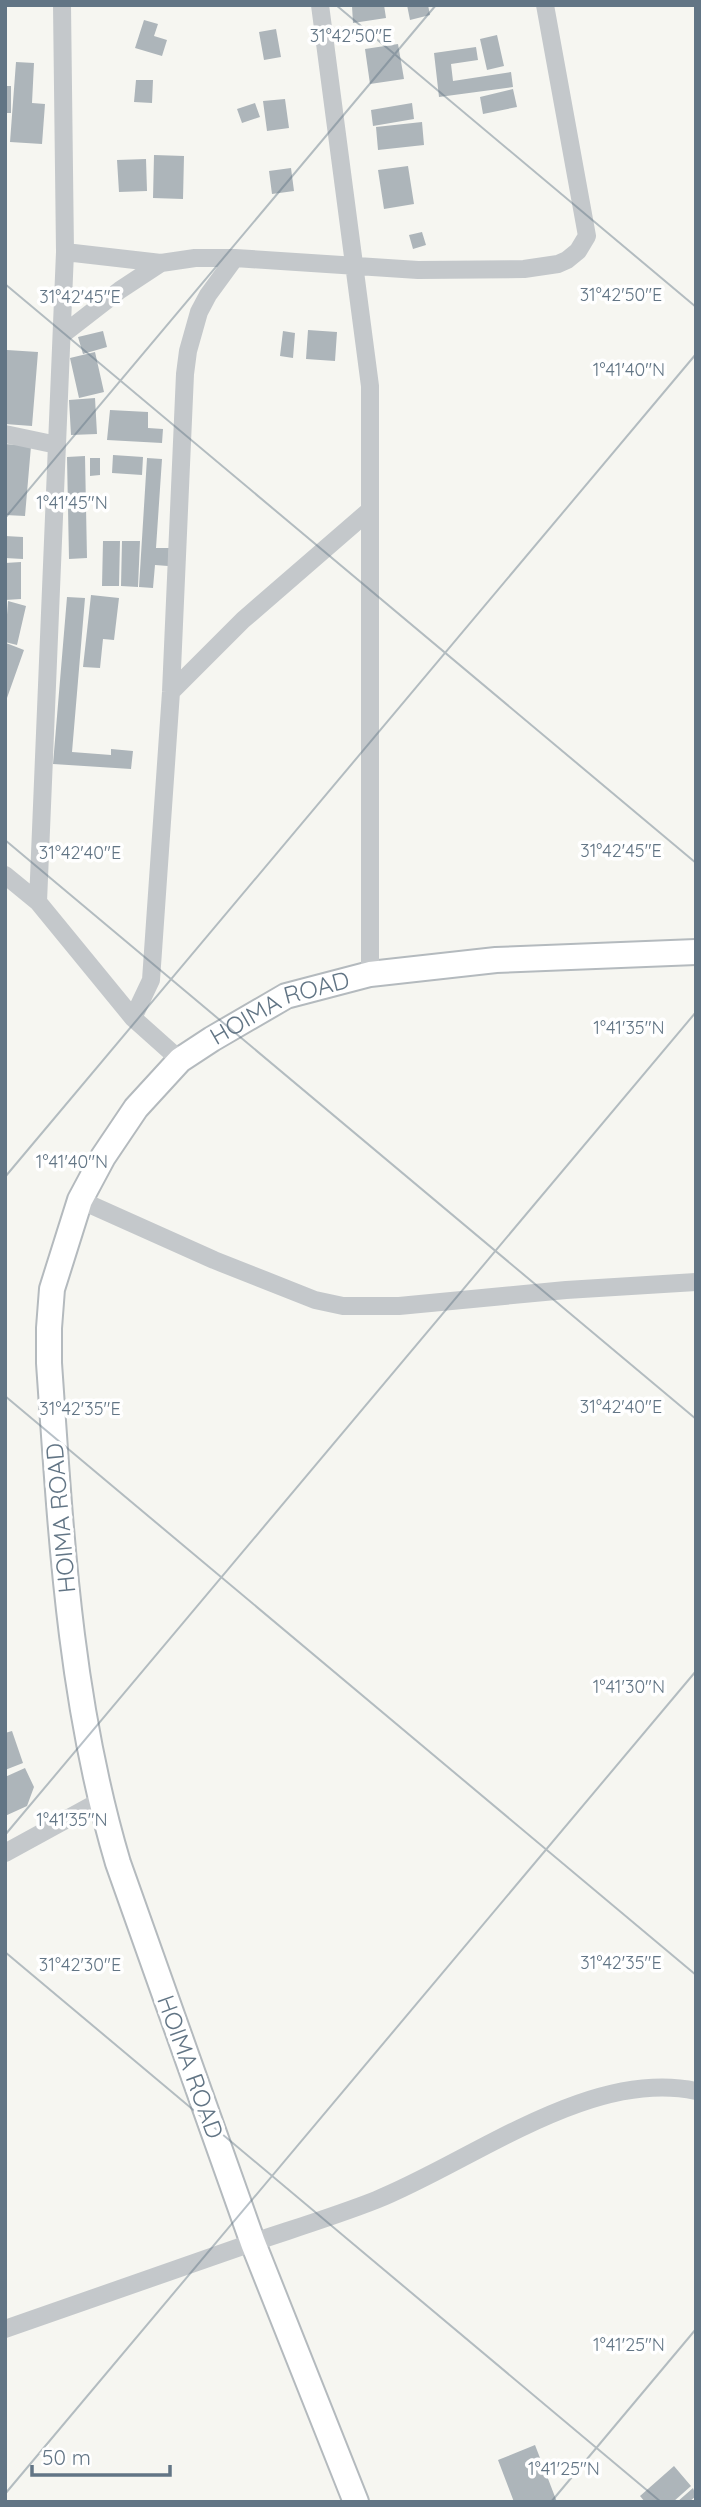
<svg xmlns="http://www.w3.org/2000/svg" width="701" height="2507" viewBox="0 0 701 2507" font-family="Quicksand,sans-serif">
<rect width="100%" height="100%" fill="#f6f6f1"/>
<path fill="#adb5ba" d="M 384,5 L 386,18 L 353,23 L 352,6 Z
M 407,5 L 428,5 L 430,15 L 410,20 Z
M 144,20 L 158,24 L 154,36 L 167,40 L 162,56 L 135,48 Z
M 276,29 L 281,57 L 264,60 L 259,32 Z
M 497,35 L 504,66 L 487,70 L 480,39 Z
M 398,44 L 404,79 L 370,84 L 365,49 Z
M 476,47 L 478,60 L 451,64 L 453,81 L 511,72 L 513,87 L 439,97 L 434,53 Z
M 16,62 L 34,63 L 32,103 L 45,104 L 42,144 L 10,142 Z
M 136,80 L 153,80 L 152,103 L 134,102 Z
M 5,86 L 11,86 L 11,113 L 5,113 Z
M 513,89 L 517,107 L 483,114 L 480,97 Z
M 285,99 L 289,128 L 267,131 L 263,101 Z
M 255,103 L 260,117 L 242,123 L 237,109 Z
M 412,103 L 414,119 L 373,126 L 371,110 Z
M 422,122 L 424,145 L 378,150 L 376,127 Z
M 154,155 L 184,156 L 183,199 L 153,198 Z
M 146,159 L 147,191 L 119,192 L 117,160 Z
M 408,166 L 414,204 L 384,209 L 378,170 Z
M 291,168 L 294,191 L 272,194 L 269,171 Z
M 422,232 L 426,245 L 413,249 L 409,235 Z
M 308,330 L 337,332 L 335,361 L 306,359 Z
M 103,331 L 107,347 L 83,354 L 78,337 Z
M 283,331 L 295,333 L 293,358 L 280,356 Z
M 7,350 L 38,352 L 32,426 L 5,424 Z
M 95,352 L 104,392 L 79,398 L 70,358 Z
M 95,398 L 97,434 L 71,435 L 69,400 Z
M 110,410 L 148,412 L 148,428 L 163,429 L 162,443 L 107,440 Z
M 5,444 L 31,446 L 25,516 L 5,515 Z
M 113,455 L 143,457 L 142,475 L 112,473 Z
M 85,456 L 87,558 L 69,559 L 67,457 Z
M 90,458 L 100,458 L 100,475 L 90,476 Z
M 147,458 L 162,459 L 156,548 L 169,548 L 168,566 L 155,565 L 153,588 L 139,587 Z
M 5,536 L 23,537 L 23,559 L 5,558 Z
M 103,541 L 120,541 L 119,586 L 102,586 Z
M 122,541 L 140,541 L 138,587 L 121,586 Z
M 21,562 L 21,599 L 5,600 L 5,563 Z
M 91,595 L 119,598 L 114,640 L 103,639 L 100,668 L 83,667 Z
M 67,597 L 85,598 L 72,752 L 111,755 L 111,749 L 133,751 L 131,769 L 53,764 Z
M 8,601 L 26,606 L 17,645 L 5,642 Z
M 6,643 L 24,650 L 7,698 L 5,697 Z
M 12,1731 L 23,1763 L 5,1770 L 5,1733 Z
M 25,1768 L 34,1787 L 27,1806 L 5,1816 L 5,1777 Z
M 535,2445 L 557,2502 L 514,2502 L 498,2460 Z
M 674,2466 L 691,2486 L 673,2502 L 645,2502 L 640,2496 Z
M 693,2488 L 696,2496 L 689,2502 L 677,2502 Z"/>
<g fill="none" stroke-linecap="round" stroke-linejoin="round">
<g stroke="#b4babe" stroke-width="28">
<g id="secondary">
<path id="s1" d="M 356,2502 L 253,2243 L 118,1863 C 69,1698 61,1534 49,1363 L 49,1328 L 52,1289 L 80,1200 L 103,1157 L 136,1108 L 180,1060 L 212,1039 L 286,996 L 370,974 L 496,960 L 696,952"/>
</g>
</g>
<path stroke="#c4c8cb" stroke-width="18" d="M 320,5 L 370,386 L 370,974
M 65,252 L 161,263
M 62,335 L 120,290 L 161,263 L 195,258 L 235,258 L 418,270 L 524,269 L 558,264 L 567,260 L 578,251 L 587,236 L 545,5
M 5,434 L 57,445
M 171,692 L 243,620 L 370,510
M 5,875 L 38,902 L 133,1018 L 180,1060
M 38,902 L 65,252 L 62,5
M 133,1018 L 151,980 L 171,692 L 185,374 L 188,351 L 199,312 L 208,295 L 235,258
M 80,1200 L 214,1260 L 315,1300 L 343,1306 L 399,1306 L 566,1290 L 696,1282
M 5,1853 L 100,1801
M 5,2329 C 90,2299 175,2270 260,2240 C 299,2227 338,2215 376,2200 C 471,2162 590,2068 696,2091"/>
<use href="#secondary" stroke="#fff" stroke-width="24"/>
</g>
<path fill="none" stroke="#627585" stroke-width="2" stroke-opacity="0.45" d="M 336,5 L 696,307M 5,284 L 696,863M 5,518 L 436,5M 5,840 L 696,1419M 5,1177 L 696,354M 5,1396 L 696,1975M 5,1835 L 696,1012M 5,1952 L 661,2502M 5,2494 L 696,1671M 551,2502 L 696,2329"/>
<g text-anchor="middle" stroke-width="7" stroke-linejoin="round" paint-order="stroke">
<g font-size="24" fill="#627585" stroke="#fff">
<text dy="8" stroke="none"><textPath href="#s1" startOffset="1642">HOIMA ROAD</textPath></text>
<text transform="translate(61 1518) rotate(-95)" y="8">HOIMA ROAD</text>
<text transform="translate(190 2067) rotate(70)" y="8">HOIMA ROAD</text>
</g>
</g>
<g font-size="18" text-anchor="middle" fill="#627585" stroke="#fff" stroke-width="7" stroke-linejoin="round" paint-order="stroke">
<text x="351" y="42">31°42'50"E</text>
<text x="621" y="301">31°42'50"E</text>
<text x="80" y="303">31°42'45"E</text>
<text x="629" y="376">1°41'40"N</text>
<text x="72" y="509">1°41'45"N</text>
<text x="621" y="857">31°42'45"E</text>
<text x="80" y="859">31°42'40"E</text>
<text x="629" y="1034">1°41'35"N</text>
<text x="72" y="1168">1°41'40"N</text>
<text x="621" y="1413">31°42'40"E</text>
<text x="80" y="1415">31°42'35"E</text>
<text x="629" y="1693">1°41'30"N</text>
<text x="72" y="1826">1°41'35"N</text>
<text x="621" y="1969">31°42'35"E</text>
<text x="80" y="1971">31°42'30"E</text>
<text x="629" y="2351">1°41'25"N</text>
<text x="564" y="2475">1°41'25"N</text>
</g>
<rect width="701" height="2507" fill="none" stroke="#627585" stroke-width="14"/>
<path d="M32 2465v10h138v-10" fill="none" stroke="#627585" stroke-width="3.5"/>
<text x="42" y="2465" font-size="21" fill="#627585" stroke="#ffffff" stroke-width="5" paint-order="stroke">50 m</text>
</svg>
